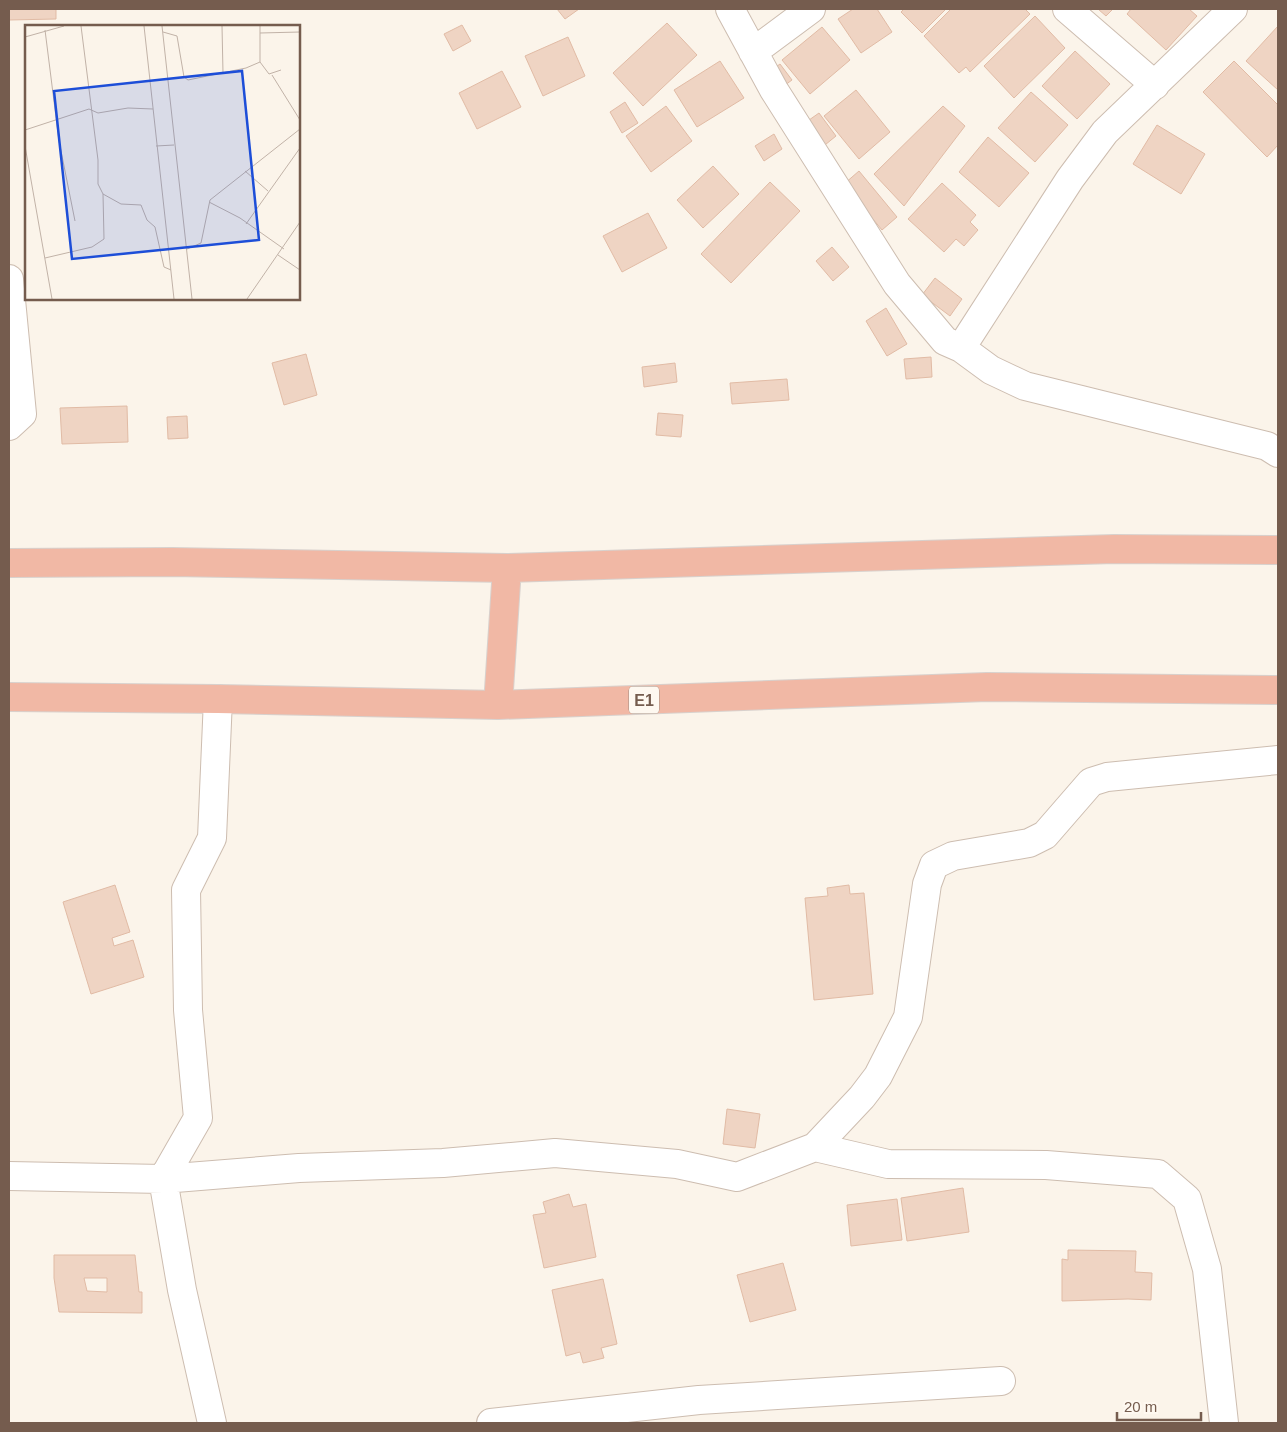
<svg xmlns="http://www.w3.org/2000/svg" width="1287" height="1432" viewBox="0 0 1287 1432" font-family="Helvetica,sans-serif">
<rect width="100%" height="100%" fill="#fbf4ea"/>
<path fill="#efd4c3" stroke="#e1bba5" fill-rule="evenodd" d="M 9,9 L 56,9 L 56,19 L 9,20 Z
M 557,9 L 579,9 L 565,19 Z
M 853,9 L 877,9 L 892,32 L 861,53 L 838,19 Z
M 904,9 L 946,9 L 922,33 L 901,12 Z
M 951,9 L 1025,9 L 1030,14 L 970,72 L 966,67 L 959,73 L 924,36 Z
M 1098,9 L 1113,9 L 1106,16 Z
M 1131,9 L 1189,9 L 1197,16 L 1166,50 L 1127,14 Z
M 1035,16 L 1065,48 L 1014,98 L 984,66 Z
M 667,23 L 697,55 L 643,106 L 613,73 Z
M 462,25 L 471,41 L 453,51 L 444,34 Z
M 1278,26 L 1278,90 L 1246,61 Z
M 822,27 L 850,60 L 810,94 L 782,60 Z
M 568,37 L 585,76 L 543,96 L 525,56 Z
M 1075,51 L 1110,84 L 1077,119 L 1042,86 Z
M 720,61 L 744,98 L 697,127 L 674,90 Z
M 1234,61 L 1278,105 L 1278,145 L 1267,157 L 1203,92 Z
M 780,64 L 792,80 L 781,88 L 769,72 Z
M 502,71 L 521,107 L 477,129 L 459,93 Z
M 856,90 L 890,132 L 859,159 L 824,116 Z
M 1031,92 L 1068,125 L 1035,162 L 998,128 Z
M 625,102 L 638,123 L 622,133 L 610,112 Z
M 666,106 L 692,141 L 651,172 L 626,136 Z
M 943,106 L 965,126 L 904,206 L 874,174 Z
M 819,113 L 836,136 L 820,149 L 802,125 Z
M 1157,125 L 1205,154 L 1181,194 L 1133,164 Z
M 774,134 L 782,149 L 764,161 L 755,146 Z
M 988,137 L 1029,173 L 999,207 L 959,172 Z
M 713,166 L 739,194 L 703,228 L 677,200 Z
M 859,171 L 897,217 L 882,230 L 844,184 Z
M 770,182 L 800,211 L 731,283 L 701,254 Z
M 942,183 L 976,215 L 970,222 L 978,230 L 964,246 L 956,239 L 944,252 L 908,219 Z
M 648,213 L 667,248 L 622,272 L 603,236 Z
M 832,247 L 849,267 L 833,281 L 816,261 Z
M 935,278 L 962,299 L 950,316 L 922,295 Z
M 886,308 L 907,344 L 887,356 L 866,321 Z
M 306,354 L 317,395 L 284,405 L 272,363 Z
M 931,357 L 932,377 L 906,379 L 904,359 Z
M 675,363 L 677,382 L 644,387 L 642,367 Z
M 787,379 L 789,400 L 732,404 L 730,383 Z
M 127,406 L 128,442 L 62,444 L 60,408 Z
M 658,413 L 683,415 L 681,437 L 656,435 Z
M 187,416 L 188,438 L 168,439 L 167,417 Z
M 115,885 L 130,932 L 112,938 L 114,946 L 133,940 L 144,977 L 91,994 L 63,902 Z
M 849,885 L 850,894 L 864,893 L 873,994 L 814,1000 L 805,898 L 828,896 L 827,888 Z
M 727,1109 L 760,1114 L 755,1148 L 723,1144 Z
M 963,1188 L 969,1232 L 907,1241 L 901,1198 Z
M 569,1194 L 573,1207 L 586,1204 L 596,1257 L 544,1268 L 533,1215 L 546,1213 L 543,1202 Z
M 897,1199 L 902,1240 L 851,1246 L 847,1205 Z
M 1068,1250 L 1136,1251 L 1135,1272 L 1152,1273 L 1151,1300 L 1128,1299 L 1062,1301 L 1062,1259 L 1068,1260 Z
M 54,1255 L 135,1255 L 139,1292 L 142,1292 L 142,1313 L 59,1312 L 54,1278 ZM 84,1278 L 107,1278 L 107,1292 L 87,1291 Z
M 783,1263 L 796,1310 L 750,1322 L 737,1275 Z
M 603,1279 L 617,1344 L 601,1348 L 604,1358 L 583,1363 L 580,1352 L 566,1356 L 552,1290 Z"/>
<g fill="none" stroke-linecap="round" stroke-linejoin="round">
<g stroke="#cdbdb0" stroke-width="30">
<path id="street" d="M 730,9 L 774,90 L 897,284 L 945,341 L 961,348 L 991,370 L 1025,386 L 1267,446 L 1278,453
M 1067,9 L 1155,85
M 753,52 L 811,9
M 9,279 L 22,414 L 9,426
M 961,348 L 1070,179 L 1105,132 L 1233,9
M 815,1147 L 862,1097 L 878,1076 L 908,1017 L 927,884 L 934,865 L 953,856 L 1029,843 L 1045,835 L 1091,782 L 1107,777 L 1278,760
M 9,1176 L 163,1179 L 299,1168 L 443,1163 L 555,1153 L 677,1164 L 737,1177 L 815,1147 L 888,1164 L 1046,1165 L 1158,1174 L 1187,1199 L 1207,1269 L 1224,1423
M 212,1423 L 182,1290 L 163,1179 L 198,1118 L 188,1010 L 186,890 L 212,838 L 218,699
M 491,1423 L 699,1400 L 1001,1381"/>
</g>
<g stroke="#d8d1cd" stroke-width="30">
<path id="highway" d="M 9,563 L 172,562 L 507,568 L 1114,549 L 1278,550
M 9,697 L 218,699 L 498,705 L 987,687 L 1278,690
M 498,705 L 507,568"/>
</g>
<use href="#street" stroke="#fff" stroke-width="28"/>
<use href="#highway" stroke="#f1b8a5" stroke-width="28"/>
</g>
<g text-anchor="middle" stroke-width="4" stroke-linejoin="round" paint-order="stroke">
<rect fill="#fef8f0" stroke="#9e8b7f" stroke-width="1" x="629" y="686.5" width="30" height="27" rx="4"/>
<g font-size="16" font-weight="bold" fill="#755c4e">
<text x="644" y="706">E1</text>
</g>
</g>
<g transform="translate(25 25)">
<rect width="275" height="275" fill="#fbf4ea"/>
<path fill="none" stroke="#c1b2a7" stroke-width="1" d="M 119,1 L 149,274M 137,1 L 167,274M 197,1 L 198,48M 235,1 L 235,37 L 244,49 L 256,45M 20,5 L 34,116 L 50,196M 138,7 L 152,11 L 159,52 L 163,55 L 221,43 L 235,37M 235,8 L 275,7M 0,12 L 39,1M 247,50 L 275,95M 0,105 L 64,84 L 73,88 L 103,83 L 128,84M 0,121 L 27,274M 131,121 L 149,120M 220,146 L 243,166M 78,169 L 96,179 L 116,180 L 122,195 L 130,202 L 139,242 L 146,245M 184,177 L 215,193 L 259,224M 221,199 L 275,123M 162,224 L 176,218 L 185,175 L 275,104M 253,230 L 275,245M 20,233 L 67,222 L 79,214 L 78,169 L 73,159 L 73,135 L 56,1M 222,274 L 275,197"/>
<path fill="#1d4ed8" fill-opacity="0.15" stroke="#1d4ed8" stroke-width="2.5" d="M 217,46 L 234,215 L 47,234 L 29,66 Z"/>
<rect width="275" height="275" fill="none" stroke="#755c4e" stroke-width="2.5"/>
</g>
<rect width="1287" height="1432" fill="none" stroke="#755c4e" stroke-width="20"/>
<path d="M1117 1412v8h84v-8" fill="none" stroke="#755c4e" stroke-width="2.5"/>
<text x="1124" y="1412" font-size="15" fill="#755c4e" stroke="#fef8f0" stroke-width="4" paint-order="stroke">20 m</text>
</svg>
